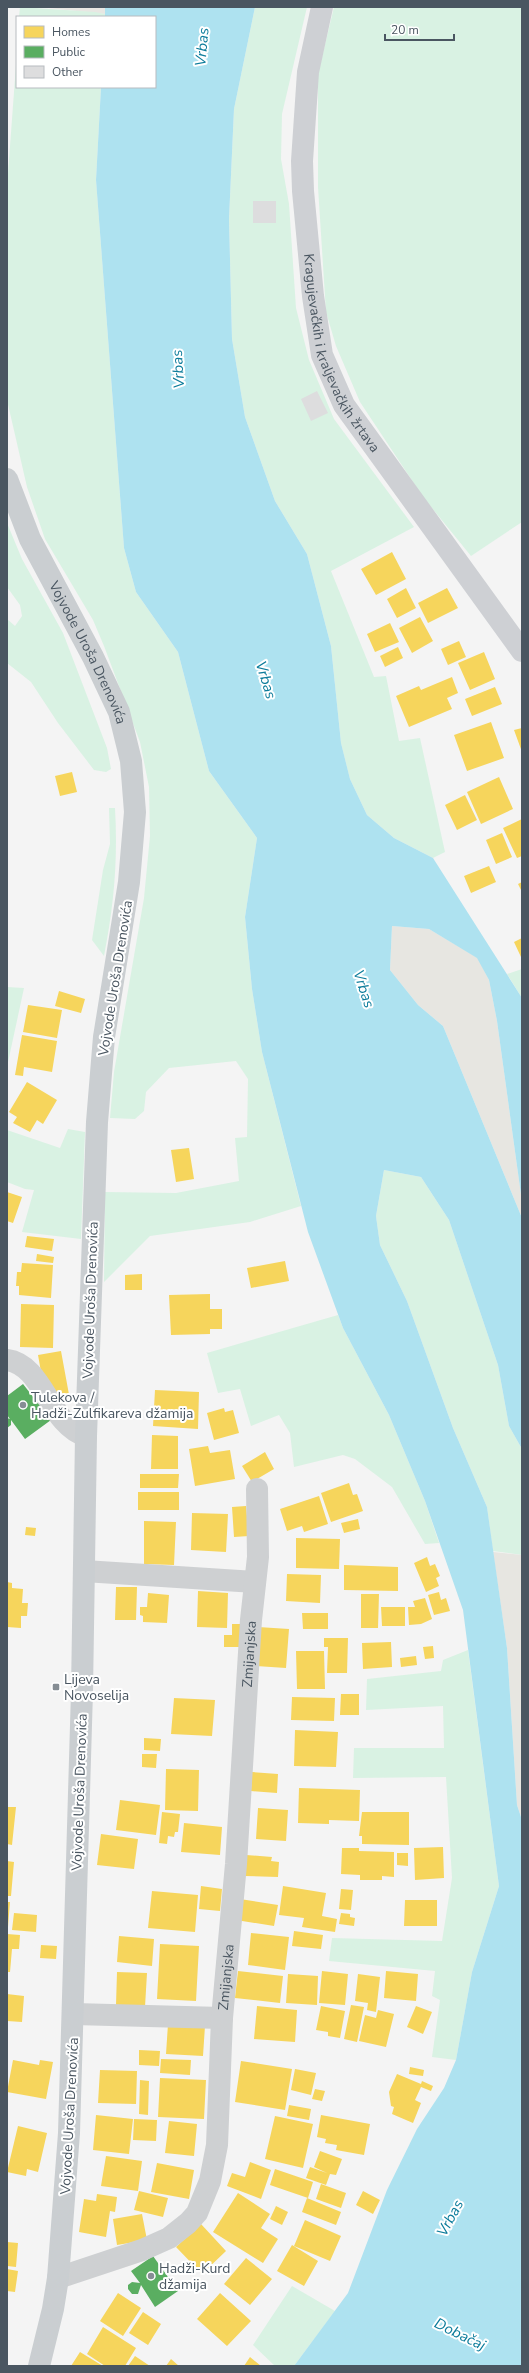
<svg xmlns="http://www.w3.org/2000/svg" width="529" height="2373" viewBox="0 0 529 2373" font-family="'Nunito Sans',sans-serif">
<rect width="100%" height="100%" fill="#f4f4f4"/>
<path fill="#e8e7e3" d="M 39,7 L 105,7 L 105,14 Z"/>
<path fill="#d9f2e3" d="M 20,7 L 95,12 L 105,14 L 105,17 L 19,17 Z
M 255,7 L 307,7 L 282,114 L 281,159 L 289,204 L 296,308 L 309,360 L 334,419 L 414,527 L 331,571 L 374,677 L 386,676 L 399,741 L 420,738 L 445,852 L 433,858 L 394,838 L 367,815 L 350,779 L 341,743 L 331,646 L 307,554 L 275,501 L 245,417 L 232,339 L 229,219 L 234,109 Z
M 334,7 L 522,7 L 522,522 L 471,556 L 423,497 L 360,402 L 336,346 L 326,312 L 318,187 L 318,74 Z
M 17,51 L 17,87 L 101,87 L 96,180 L 124,548 L 136,592 L 178,652 L 209,771 L 257,838 L 245,917 L 252,989 L 262,1052 L 301,1206 L 250,1222 L 150,1236 L 104,1282 L 105,1192 L 176,1193 L 239,1181 L 235,1138 L 247,1137 L 248,1079 L 236,1061 L 169,1068 L 146,1092 L 144,1111 L 135,1119 L 110,1118 L 114,1072 L 144,898 L 150,836 L 149,787 L 140,742 L 104,646 L 93,620 L 45,539 L 27,487 L 7,400 L 7,187 Z
M 7,523 L 22,559 L 63,633 L 107,748 L 111,769 L 106,772 L 94,770 L 58,723 L 31,682 L 7,663 L 7,619 L 15,626 L 22,616 L 20,605 L 7,587 Z
M 109,808 L 115,808 C 118,860 114,905 104,956 L 92,940 L 103,870 L 110,844 Z
M 522,969 L 522,998 L 507,974 Z
M 7,987 L 24,988 L 7,1067 Z
M 68,1129 L 85,1132 L 81,1239 L 22,1232 L 34,1190 L 25,1189 L 7,1182 L 7,1130 L 60,1148 Z
M 384,1170 L 421,1177 L 449,1220 L 498,1365 L 509,1426 L 522,1449 L 522,1555 L 493,1551 L 487,1507 L 453,1428 L 407,1301 L 380,1245 L 376,1216 Z
M 338,1315 L 343,1328 L 389,1415 L 425,1501 L 439,1543 L 425,1544 L 392,1487 L 355,1459 L 343,1455 L 294,1467 L 290,1433 L 279,1415 L 251,1426 L 240,1389 L 218,1393 L 207,1353 Z
M 468,1650 L 499,1886 L 472,1972 L 456,2060 L 432,2057 L 440,2000 L 432,1996 L 435,1971 L 329,1961 L 332,1938 L 442,1941 L 452,1878 L 446,1777 L 353,1778 L 354,1748 L 444,1748 L 443,1706 L 366,1710 L 367,1679 L 441,1671 L 443,1660 Z
M 292,2286 L 335,2311 L 294,2366 L 275,2366 L 253,2345 Z"/>
<path fill="#e7e6e1" d="M 392,926 L 429,929 L 478,958 L 489,980 L 497,1021 L 522,1202 L 522,1218 L 443,1026 L 418,1005 L 390,970 Z
M 493,1552 L 522,1555 L 522,1820 L 517,1805 L 507,1648 Z"/>
<path fill="#aee2f0" d="M 105,7 L 255,7 L 234,109 L 229,219 L 232,339 L 245,417 L 275,501 L 307,554 L 331,646 L 341,743 L 350,779 L 367,815 L 394,838 L 433,858 L 522,998 L 522,1202 L 497,1021 L 489,980 L 477,958 L 429,929 L 392,926 L 390,970 L 418,1005 L 443,1026 L 522,1218 L 522,1449 L 509,1426 L 498,1365 L 449,1220 L 421,1177 L 384,1170 L 376,1216 L 380,1245 L 407,1301 L 453,1428 L 487,1507 L 507,1648 L 517,1805 L 522,1820 L 522,2366 L 294,2366 L 348,2293 L 387,2190 L 417,2129 L 444,2088 L 456,2060 L 472,1972 L 499,1886 L 463,1610 L 425,1501 L 389,1415 L 343,1328 L 308,1232 L 262,1052 L 252,989 L 245,917 L 257,838 L 209,771 L 178,652 L 136,592 L 124,548 L 96,180 L 101,87 L 155,87 L 155,17 L 105,17 Z"/>
<path fill="#f6d55c" d="M 392,552 L 406,579 L 376,595 L 361,569 Z
M 406,588 L 416,608 L 397,618 L 387,599 Z
M 447,588 L 458,608 L 428,623 L 418,603 Z
M 420,617 L 433,641 L 412,653 L 399,628 Z
M 390,623 L 399,642 L 375,652 L 367,634 Z
M 459,641 L 466,657 L 448,665 L 441,649 Z
M 398,647 L 403,658 L 385,667 L 380,656 Z
M 484,652 L 495,679 L 470,690 L 458,663 Z
M 452,677 L 458,693 L 447,698 L 452,709 L 409,727 L 396,696 L 419,686 L 421,690 Z
M 495,687 L 502,704 L 472,716 L 465,699 Z
M 491,722 L 504,758 L 467,771 L 454,735 Z
M 522,728 L 522,752 L 514,730 Z
M 72,772 L 77,792 L 60,796 L 55,776 Z
M 499,777 L 513,809 L 481,824 L 467,792 Z
M 465,795 L 477,820 L 457,830 L 445,805 Z
M 522,819 L 522,856 L 517,858 L 503,828 Z
M 502,833 L 512,857 L 496,864 L 486,840 Z
M 489,866 L 496,882 L 471,893 L 464,876 Z
M 522,882 L 522,892 L 518,884 Z
M 522,938 L 522,957 L 521,957 L 514,942 Z
M 59,991 L 85,999 L 81,1013 L 55,1006 Z
M 28,1005 L 62,1010 L 57,1038 L 23,1032 Z
M 22,1035 L 57,1041 L 52,1072 L 24,1067 L 23,1076 L 15,1075 Z
M 27,1082 L 57,1100 L 43,1124 L 37,1120 L 30,1132 L 13,1123 L 17,1117 L 9,1112 Z
M 189,1148 L 194,1179 L 176,1182 L 171,1150 Z
M 7,1192 L 22,1197 L 13,1223 L 7,1221 Z
M 27,1236 L 54,1239 L 52,1251 L 25,1247 Z
M 37,1254 L 54,1257 L 53,1263 L 36,1261 Z
M 285,1261 L 289,1281 L 251,1288 L 247,1268 Z
M 22,1263 L 53,1265 L 51,1298 L 19,1295 L 19,1286 L 16,1286 L 17,1272 L 21,1272 Z
M 142,1274 L 142,1290 L 125,1290 L 125,1275 Z
M 210,1294 L 210,1309 L 222,1309 L 222,1329 L 210,1329 L 210,1334 L 171,1335 L 169,1295 Z
M 21,1304 L 54,1305 L 53,1348 L 20,1347 Z
M 61,1351 L 70,1400 L 56,1402 L 43,1383 L 38,1355 Z
M 155,1390 L 199,1392 L 198,1429 L 153,1426 Z
M 224,1408 L 225,1412 L 233,1410 L 239,1433 L 214,1440 L 207,1413 Z
M 152,1435 L 178,1436 L 178,1469 L 151,1469 Z
M 208,1446 L 210,1453 L 230,1450 L 235,1479 L 195,1486 L 189,1449 Z
M 265,1452 L 274,1469 L 252,1482 L 242,1466 Z
M 140,1474 L 179,1474 L 178,1488 L 140,1488 Z
M 349,1483 L 353,1495 L 357,1494 L 363,1511 L 331,1522 L 321,1493 Z
M 138,1492 L 179,1492 L 179,1510 L 138,1510 Z
M 319,1496 L 328,1524 L 304,1532 L 302,1526 L 287,1531 L 280,1509 Z
M 246,1506 L 249,1536 L 234,1537 L 232,1507 Z
M 192,1513 L 228,1514 L 226,1552 L 191,1550 Z
M 358,1519 L 360,1529 L 344,1533 L 341,1523 Z
M 144,1521 L 176,1522 L 174,1565 L 144,1564 Z
M 26,1527 L 36,1528 L 35,1536 L 25,1535 Z
M 296,1538 L 340,1539 L 339,1569 L 296,1568 Z
M 427,1557 L 430,1566 L 435,1564 L 440,1576 L 436,1578 L 439,1586 L 426,1592 L 414,1563 Z
M 344,1565 L 398,1567 L 398,1591 L 344,1590 Z
M 287,1574 L 321,1575 L 320,1603 L 286,1601 Z
M 7,1582 L 12,1583 L 12,1588 L 23,1589 L 22,1603 L 28,1603 L 27,1616 L 21,1616 L 21,1628 L 7,1627 Z
M 116,1587 L 137,1587 L 136,1620 L 115,1620 Z
M 198,1591 L 228,1593 L 227,1628 L 197,1627 Z
M 439,1592 L 441,1600 L 446,1598 L 450,1611 L 434,1615 L 428,1595 Z
M 148,1593 L 169,1595 L 167,1623 L 143,1622 L 143,1616 L 140,1615 L 140,1607 L 147,1607 Z
M 361,1594 L 379,1594 L 378,1628 L 361,1628 Z
M 425,1598 L 432,1619 L 421,1624 L 409,1625 L 408,1607 L 415,1607 L 413,1601 Z
M 381,1607 L 405,1607 L 405,1626 L 382,1626 Z
M 302,1613 L 328,1613 L 328,1629 L 303,1629 Z
M 232,1624 L 244,1624 L 244,1647 L 224,1647 L 224,1635 L 232,1635 Z
M 258,1627 L 289,1629 L 286,1668 L 256,1666 Z
M 324,1638 L 348,1638 L 347,1673 L 327,1673 L 328,1647 L 324,1647 Z
M 391,1642 L 392,1667 L 363,1669 L 362,1643 Z
M 433,1646 L 434,1658 L 425,1659 L 423,1647 Z
M 296,1651 L 324,1651 L 325,1689 L 297,1689 Z
M 416,1656 L 417,1665 L 401,1667 L 400,1658 Z
M 341,1694 L 359,1694 L 359,1715 L 340,1715 Z
M 292,1697 L 335,1698 L 334,1721 L 291,1720 Z
M 174,1698 L 215,1700 L 212,1736 L 171,1734 Z
M 295,1730 L 338,1732 L 336,1767 L 294,1766 Z
M 144,1738 L 161,1739 L 160,1751 L 144,1750 Z
M 142,1754 L 157,1754 L 156,1768 L 142,1767 Z
M 166,1769 L 199,1770 L 198,1811 L 165,1810 Z
M 252,1772 L 278,1774 L 277,1793 L 251,1791 Z
M 299,1788 L 360,1790 L 359,1821 L 329,1820 L 329,1824 L 298,1823 Z
M 120,1800 L 160,1805 L 156,1835 L 116,1830 Z
M 7,1807 L 16,1807 L 12,1845 L 7,1844 Z
M 258,1808 L 288,1810 L 286,1841 L 256,1839 Z
M 162,1812 L 180,1814 L 178,1832 L 175,1832 L 174,1837 L 168,1836 L 167,1844 L 159,1843 Z
M 362,1812 L 409,1812 L 409,1845 L 362,1844 L 362,1836 L 359,1836 Z
M 184,1823 L 222,1827 L 220,1855 L 181,1852 Z
M 101,1834 L 138,1839 L 134,1869 L 97,1865 Z
M 443,1847 L 444,1878 L 415,1880 L 414,1848 Z
M 342,1848 L 359,1848 L 359,1851 L 394,1852 L 394,1877 L 382,1876 L 382,1880 L 360,1880 L 360,1875 L 341,1874 Z
M 397,1853 L 408,1853 L 408,1866 L 397,1865 Z
M 246,1855 L 272,1857 L 271,1861 L 279,1862 L 278,1877 L 244,1876 Z
M 7,1861 L 14,1862 L 11,1896 L 7,1896 Z
M 201,1886 L 222,1889 L 220,1911 L 199,1909 Z
M 283,1886 L 326,1893 L 322,1916 L 337,1919 L 335,1932 L 302,1927 L 304,1918 L 279,1915 Z
M 341,1889 L 353,1890 L 351,1910 L 339,1909 Z
M 152,1891 L 198,1895 L 195,1932 L 148,1928 Z
M 240,1899 L 278,1905 L 274,1926 L 236,1920 Z
M 405,1900 L 437,1900 L 437,1926 L 404,1926 Z
M 7,1902 L 10,1902 L 8,1927 L 7,1927 Z
M 14,1913 L 37,1915 L 36,1932 L 12,1930 Z
M 341,1913 L 350,1914 L 350,1917 L 355,1918 L 354,1926 L 339,1924 Z
M 294,1931 L 323,1935 L 321,1949 L 292,1946 Z
M 251,1933 L 289,1937 L 285,1970 L 248,1965 Z
M 7,1934 L 20,1935 L 19,1949 L 12,1949 L 10,1972 L 7,1972 Z
M 119,1936 L 154,1939 L 152,1966 L 117,1962 Z
M 160,1944 L 199,1946 L 196,2001 L 157,1999 Z
M 41,1945 L 57,1946 L 56,1959 L 40,1958 Z
M 238,1971 L 283,1976 L 280,2003 L 235,1998 Z
M 322,1971 L 348,1974 L 345,2005 L 319,2003 Z
M 386,1971 L 418,1974 L 416,2001 L 384,1998 Z
M 117,1972 L 147,1973 L 145,2007 L 116,2005 Z
M 288,1974 L 318,1976 L 317,2005 L 286,2003 Z
M 358,1974 L 380,1977 L 376,2012 L 367,2010 L 368,2003 L 355,2001 Z
M 7,1994 L 24,1996 L 22,2022 L 7,2021 Z
M 351,2005 L 364,2007 L 357,2042 L 344,2039 Z
M 257,2006 L 297,2010 L 295,2042 L 254,2039 Z
M 321,2006 L 345,2011 L 340,2038 L 328,2036 L 328,2032 L 316,2030 Z
M 416,2006 L 432,2012 L 423,2034 L 407,2027 Z
M 378,2010 L 394,2014 L 386,2047 L 359,2041 L 365,2015 L 376,2018 Z
M 168,2024 L 205,2026 L 203,2056 L 166,2054 Z
M 139,2050 L 160,2051 L 159,2066 L 139,2065 Z
M 161,2059 L 191,2060 L 190,2075 L 160,2073 Z
M 13,2060 L 39,2065 L 40,2060 L 53,2062 L 46,2099 L 7,2092 Z
M 241,2061 L 292,2069 L 285,2110 L 235,2102 Z
M 410,2067 L 424,2070 L 423,2076 L 409,2074 Z
M 295,2069 L 316,2073 L 311,2095 L 291,2090 Z
M 100,2070 L 137,2071 L 136,2104 L 98,2103 Z
M 397,2074 L 421,2084 L 422,2081 L 433,2086 L 431,2091 L 421,2087 L 415,2100 L 421,2103 L 413,2123 L 392,2114 L 394,2107 L 391,2106 L 389,2092 Z
M 160,2078 L 206,2080 L 204,2119 L 158,2117 Z
M 140,2080 L 149,2081 L 148,2115 L 139,2114 Z
M 315,2089 L 325,2091 L 322,2101 L 312,2099 Z
M 289,2105 L 311,2109 L 309,2120 L 287,2116 Z
M 96,2115 L 133,2119 L 129,2154 L 93,2150 Z
M 321,2115 L 370,2124 L 364,2155 L 336,2150 L 337,2145 L 325,2143 L 326,2139 L 317,2137 Z
M 275,2116 L 313,2124 L 303,2168 L 265,2159 Z
M 134,2119 L 157,2120 L 156,2141 L 133,2140 Z
M 169,2121 L 197,2124 L 194,2156 L 165,2153 Z
M 18,2126 L 47,2133 L 38,2172 L 27,2169 L 26,2176 L 7,2172 Z
M 320,2151 L 342,2159 L 336,2175 L 330,2174 L 326,2185 L 306,2178 L 310,2167 L 327,2173 L 314,2167 Z
M 106,2156 L 142,2161 L 138,2191 L 101,2186 Z
M 250,2162 L 271,2170 L 261,2199 L 227,2186 L 232,2173 L 245,2177 Z
M 157,2163 L 194,2170 L 189,2199 L 151,2192 Z
M 275,2169 L 313,2182 L 308,2198 L 270,2185 Z
M 321,2184 L 346,2193 L 341,2208 L 316,2199 Z
M 139,2191 L 168,2198 L 163,2217 L 134,2210 Z
M 363,2191 L 380,2200 L 373,2214 L 356,2205 Z
M 238,2193 L 270,2214 L 261,2228 L 278,2239 L 263,2263 L 213,2232 Z
M 97,2194 L 117,2197 L 115,2212 L 110,2211 L 106,2237 L 79,2232 L 84,2199 L 96,2201 Z
M 307,2198 L 341,2212 L 336,2225 L 302,2212 Z
M 276,2206 L 288,2212 L 282,2225 L 270,2219 Z
M 142,2214 L 147,2240 L 117,2245 L 113,2219 Z
M 305,2220 L 341,2236 L 330,2261 L 294,2246 Z
M 201,2224 L 226,2251 L 202,2274 L 176,2247 Z
M 7,2242 L 18,2243 L 16,2267 L 7,2266 Z
M 292,2245 L 318,2261 L 304,2286 L 277,2271 Z
M 246,2258 L 272,2279 L 250,2305 L 224,2284 Z
M 7,2269 L 18,2271 L 15,2292 L 7,2291 Z
M 118,2293 L 141,2308 L 123,2336 L 100,2321 Z
M 220,2293 L 251,2321 L 227,2346 L 197,2319 Z
M 143,2312 L 161,2324 L 148,2345 L 129,2333 Z
M 103,2327 L 136,2348 L 125,2366 L 105,2366 L 87,2354 Z
M 80,2352 L 103,2366 L 71,2366 Z
M 135,2356 L 150,2366 L 128,2366 Z
M 250,2357 L 261,2366 L 244,2366 Z
M 171,2359 L 179,2366 L 166,2366 Z"/>
<path fill="#5aae61" d="M 23,1384 L 51,1420 L 25,1439 L 11,1420 L 11,1425 L 7,1428 L 7,1418 L 10,1419 L 7,1415 L 7,1396 Z
M 153,2256 L 178,2291 L 155,2307 L 141,2285 L 138,2294 L 132,2294 L 128,2289 L 128,2285 L 132,2282 L 140,2283 L 131,2271 Z"/>
<path fill="#ddddde" d="M 253,201 L 276,201 L 276,223 L 253,223 Z
M 317,391 L 328,413 L 311,421 L 301,399 Z"/>
<g fill="none" stroke-linecap="round" stroke-linejoin="round">
<g stroke="#ced0d2" stroke-width="22">
<path d="M 7,1360 C 44,1365 49,1425 86,1436"/>
<path d="M 84,1571 L 255,1582"/>
<path d="M 74,2014 L 222,2018"/>
<path id="s1" d="M 58,2278 L 142,2250 L 169,2238 L 188,2223 L 197,2213 L 210,2181 L 217,2145 L 222,2018 L 236,1864 L 251,1620 L 258,1557 L 257,1489"/>
</g>
<path stroke="#ced0d4" stroke-width="22" id="s2" d="M 322,7 L 308,72 L 302,161 L 303,191 L 313,296 L 322,355 L 344,405 L 522,651"/>
<path stroke="#caced1" stroke-width="22" id="s3" d="M 7,479 L 30,539 L 93,657 L 119,712 L 131,761 L 135,812 L 129,882 L 104,1037 L 97,1122 L 86,1436 L 82,1691 L 69,2133 L 58,2278 L 53,2309 L 39,2366"/>
</g>
<g fill="#868d94" stroke="#fff" stroke-width="1.5">
<circle cx="23" cy="1405" r="4"/>
<rect x="52" y="1683" width="8" height="8" rx="2"/>
<circle cx="151" cy="2276" r="4"/>
</g>
<g text-anchor="middle" stroke-width="4" stroke-linejoin="round" paint-order="stroke">
<g font-size="14" fill="#4a5661" stroke="#fff">
<text dy="5" stroke="none"><textPath href="#s2" startOffset="355">Kragujevačkih i kraljevačkih žrtava</textPath></text>
<text dy="5" stroke="none"><textPath href="#s3" startOffset="192">Vojvode Uroša Drenovića</textPath></text>
<text transform="translate(115 978) rotate(-81)" y="5">Vojvode Uroša Drenovića</text>
<text transform="translate(90 1300) rotate(-88)" y="5">Vojvode Uroša Drenovića</text>
<text dy="5" stroke="none"><textPath href="#s1" startOffset="719">Zmijanjska</textPath></text>
<text transform="translate(79 1792) rotate(-88)" y="5">Vojvode Uroša Drenovića</text>
<text dy="5" stroke="none"><textPath href="#s1" startOffset="395">Zmijanjska</textPath></text>
<text transform="translate(69 2116) rotate(-87)" y="5">Vojvode Uroša Drenovića</text>
</g>
<g font-size="14" fill="#4a5661" stroke="#fff" text-anchor="start">
<text x="31" y="1402">Tulekova /<tspan x="31" dy="16">Hadži-Zulfikareva džamija</tspan></text>
<text x="64" y="1684">Lijeva<tspan x="64" dy="16">Novoselija</tspan></text>
<text x="159" y="2273">Hadži-Kurd<tspan x="159" dy="16">džamija</tspan></text>
</g>
<g font-size="15" font-style="italic" fill="#0c7c9b" stroke="#fff">
<text transform="translate(202 47) rotate(-85)" y="5">Vrbas</text>
<text transform="translate(178 369) rotate(-94)" y="5">Vrbas</text>
<text transform="translate(266 680) rotate(73)" y="5">Vrbas</text>
<text transform="translate(364 989) rotate(72)" y="5">Vrbas</text>
<text transform="translate(450 2218) rotate(-62)" y="5">Vrbas</text>
<text transform="translate(460 2334) rotate(26)" y="5">Dobačaj</text>
</g>
</g>
<rect width="529" height="2373" fill="none" stroke="#4a5661" stroke-width="16"/>
<rect x="16" y="16" width="140" height="72" fill="#ffffff" stroke="#b7bbc0"/>
<rect x="24" y="26" width="20" height="12" fill="#f6d55c" stroke="#b7bbc0"/>
<text x="52" y="36" font-size="12" fill="#4a5661">Homes</text>
<rect x="24" y="46" width="20" height="12" fill="#5aae61" stroke="#b7bbc0"/>
<text x="52" y="56" font-size="12" fill="#4a5661">Public</text>
<rect x="24" y="66" width="20" height="12" fill="#ddddde" stroke="#b7bbc0"/>
<text x="52" y="76" font-size="12" fill="#4a5661">Other</text>
<path d="M385 34v6h69v-6" fill="none" stroke="#4a5661" stroke-width="2"/>
<text x="391" y="34" font-size="12" fill="#4a5661" stroke="#ffffff" stroke-width="3" paint-order="stroke">20 m</text>
</svg>
